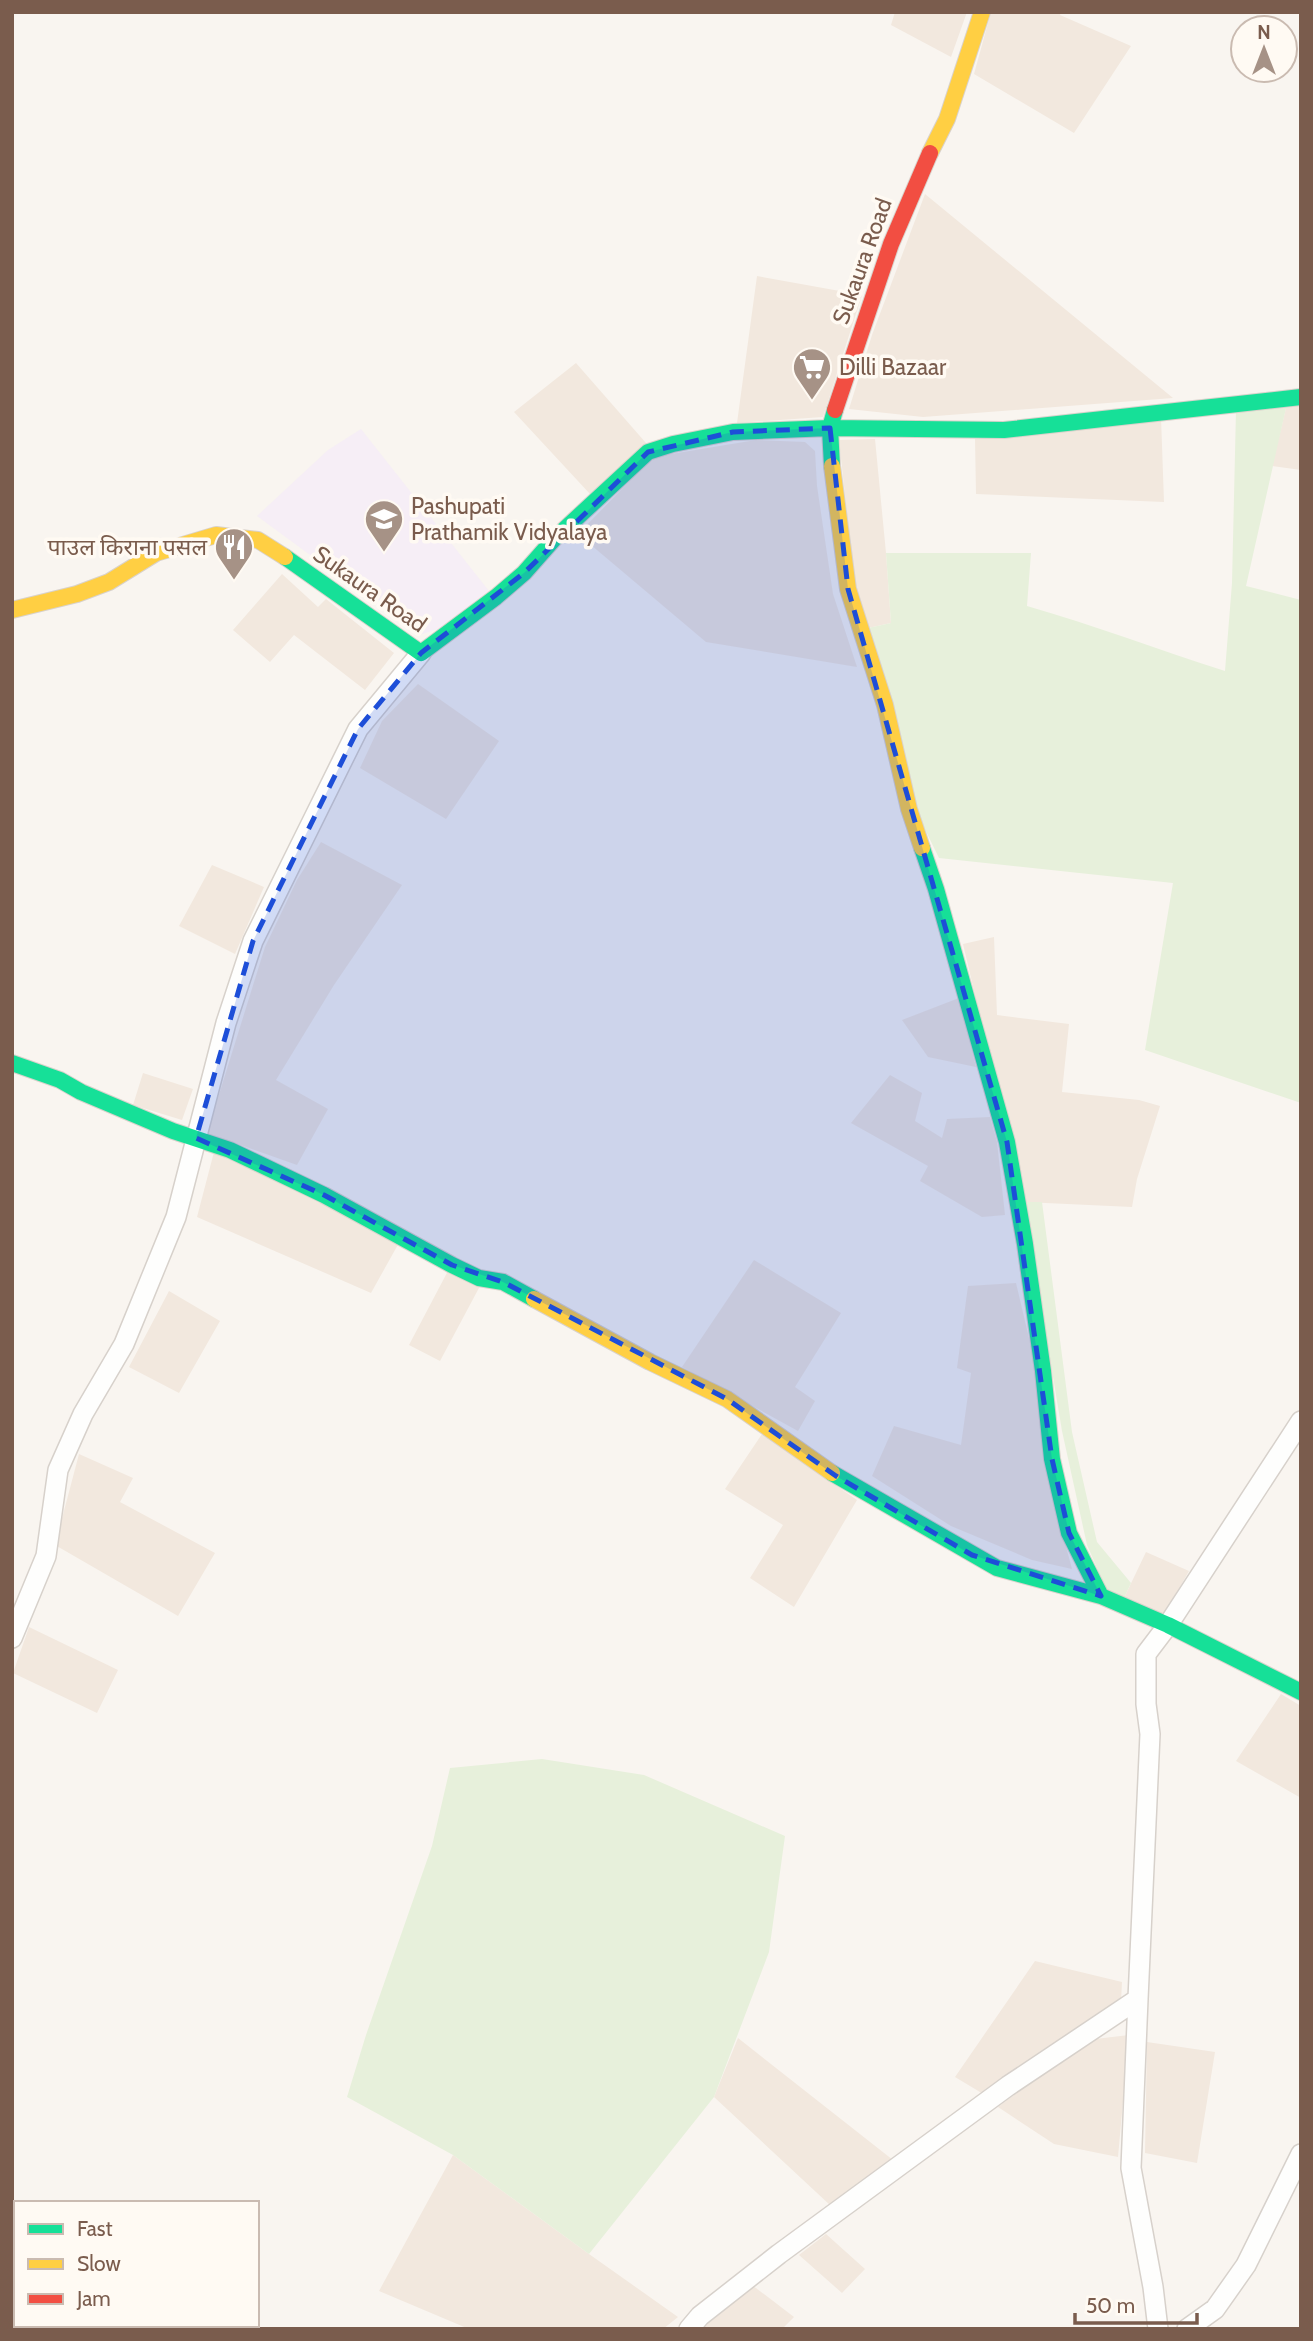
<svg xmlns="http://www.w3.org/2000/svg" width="1313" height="2341" viewBox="0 0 1313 2341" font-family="Cabin,'Noto Sans Devanagari',sans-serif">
<rect width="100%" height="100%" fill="#f9f5f0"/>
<path fill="#f2e8de" d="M 895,12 L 967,12 L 951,57 L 891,25 Z
M 991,12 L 1061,12 L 1060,15 L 1131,46 L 1074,133 L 974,74 Z
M 925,194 L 1173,398 L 923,417 L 849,409 L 872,335 Z
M 757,276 L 862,295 L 823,417 L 737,423 Z
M 576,363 L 646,443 L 590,494 L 514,412 Z
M 1301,405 L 1301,470 L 1272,466 L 1286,408 Z
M 1161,417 L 1164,502 L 976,494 L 975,439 Z
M 875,439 L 886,553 L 891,623 L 868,628 L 855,587 L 839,440 Z
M 756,440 L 805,442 L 815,451 L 817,486 L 833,594 L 857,667 L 706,642 L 578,534 L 653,457 Z
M 282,574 L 318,607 L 326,599 L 394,653 L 365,690 L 294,635 L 270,662 L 233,630 Z
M 418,684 L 499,741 L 446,819 L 360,768 L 382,721 Z
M 321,842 L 402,885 L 334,985 L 276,1080 L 328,1109 L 297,1165 L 207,1133 L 265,947 L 297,880 Z
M 212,865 L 264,887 L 235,954 L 179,926 Z
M 994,937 L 997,1015 L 1069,1024 L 1062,1092 L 1139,1100 L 1160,1106 L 1137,1179 L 1132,1207 L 1024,1202 L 963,944 Z
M 959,998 L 976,1067 L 928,1057 L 902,1020 Z
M 143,1073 L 193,1089 L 182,1120 L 133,1105 Z
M 890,1075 L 922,1093 L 915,1121 L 942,1138 L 947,1119 L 990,1117 L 997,1142 L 1005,1215 L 982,1217 L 920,1181 L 928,1166 L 851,1123 Z
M 214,1152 L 400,1241 L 371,1293 L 197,1217 Z
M 754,1260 L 841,1313 L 795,1387 L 815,1401 L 798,1431 L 682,1367 Z
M 449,1269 L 480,1286 L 440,1361 L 409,1345 Z
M 1016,1283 L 1037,1372 L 1043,1460 L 1072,1569 L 1032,1560 L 951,1526 L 872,1476 L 894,1426 L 961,1445 L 971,1373 L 957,1368 L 968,1286 Z
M 169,1291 L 220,1321 L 179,1393 L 129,1367 Z
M 762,1434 L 857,1500 L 794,1607 L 750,1578 L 783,1525 L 725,1489 Z
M 79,1454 L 133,1478 L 120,1502 L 215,1553 L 178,1616 L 55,1545 Z
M 1146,1552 L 1189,1571 L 1164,1615 L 1124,1598 Z
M 29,1627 L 118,1670 L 97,1713 L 13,1673 Z
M 1281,1694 L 1301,1706 L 1301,1798 L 1236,1761 Z
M 1035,1961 L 1122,1982 L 1121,2002 L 985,2095 L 955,2077 Z
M 1129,2035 L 1118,2157 L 1054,2144 L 998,2107 L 1087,2040 Z
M 738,2038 L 893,2160 L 831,2206 L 714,2097 Z
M 1147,2042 L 1215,2052 L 1197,2163 L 1145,2153 Z
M 453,2155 L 589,2254 L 678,2317 L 663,2329 L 469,2329 L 379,2291 Z
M 826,2234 L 865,2269 L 842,2293 L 799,2255 Z
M 752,2285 L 794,2317 L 782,2329 L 700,2329 L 708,2319 Z"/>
<path fill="#f6eef6" d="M 361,429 L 489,591 L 445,627 L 419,635 L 257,516 L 328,450 Z"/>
<path fill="#e7f0db" d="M 1286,408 L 1246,586 L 1301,600 L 1301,1103 L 1145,1050 L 1173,883 L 939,858 L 915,809 L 868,628 L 891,623 L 886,553 L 1031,553 L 1027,606 C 1094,625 1159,650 1225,671 L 1232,583 L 1236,410 Z
M 1024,1202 L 1042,1202 L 1072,1432 L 1097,1542 L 1131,1583 L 1124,1598 L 1108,1593 L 1087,1545 L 1062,1431 Z
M 542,1759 L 644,1775 L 785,1836 L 769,1952 L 714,2097 L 589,2254 L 453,2155 L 347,2097 L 366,2035 L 432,1846 L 450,1768 Z"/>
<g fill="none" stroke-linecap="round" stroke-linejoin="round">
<g stroke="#d7d1cb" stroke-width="22">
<path id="street" d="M 12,1638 L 46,1556 L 58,1470 L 83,1414 L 124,1344 L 176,1217 L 226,1023 L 253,941 L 358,729 L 421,653
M 1138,1999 L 1131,2168 L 1153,2287 L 1158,2329
M 689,2329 L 700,2316 L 779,2254 L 1008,2086 L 1138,1999 L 1150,1734 L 1146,1704 L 1146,1654 L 1168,1625 L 1301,1421
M 1187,2329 L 1215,2309 L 1246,2265 L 1301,2154"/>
</g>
<g stroke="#d9d2cb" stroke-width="18">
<path id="fast" d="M 832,466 L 830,428 L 1004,430 L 1301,397
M 285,557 L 421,653 L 496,597 L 524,573 L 554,539 L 648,452 L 673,444 L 733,432 L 830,428 L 835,410
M 922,848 L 936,889 L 1007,1142 L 1025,1244 L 1043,1371 L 1052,1459 L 1069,1533 L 1101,1596
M 12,1063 L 60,1080 L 81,1092 L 173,1131 L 230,1150 L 324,1195 L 452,1265 L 479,1278 L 503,1282 L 534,1299
M 832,1473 L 997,1568 L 1101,1596 L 1168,1625 L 1301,1692"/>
</g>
<g stroke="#d9d2cb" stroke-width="18">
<path id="slow" d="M 930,153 L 947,119 L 982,12
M 832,466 L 848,589 L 885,705 L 909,809 L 922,848
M 12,610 L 77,594 L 109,582 L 156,553 L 216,535 L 258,540 L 285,557
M 534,1299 L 650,1362 L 727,1399 L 832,1473"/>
</g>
<g stroke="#d9d2cb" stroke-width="18">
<path id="jam" d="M 835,410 L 891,244 L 930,153"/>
</g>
<use href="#street" stroke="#fefefd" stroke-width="19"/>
<use href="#fast" stroke="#16e098" stroke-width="16"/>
<use href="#slow" stroke="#ffcf43" stroke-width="16"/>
<use href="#jam" stroke="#f24e42" stroke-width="16"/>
</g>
<path fill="#1d4ed8" fill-opacity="0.2" stroke="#1d4ed8" stroke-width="5" stroke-dasharray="14 9" stroke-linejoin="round" d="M 830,428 L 848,589 L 1007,1142 L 1052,1459 L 1069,1533 L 1101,1596 L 972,1555 L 836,1476 L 727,1399 L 503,1282 L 452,1265 L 324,1195 L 196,1138 L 253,941 L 358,729 L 421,653 L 524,573 L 648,452 L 733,432 Z"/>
<defs>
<g id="supermarket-pin" transform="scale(2.0125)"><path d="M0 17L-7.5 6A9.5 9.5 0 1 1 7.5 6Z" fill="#a69286" stroke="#fffaf3"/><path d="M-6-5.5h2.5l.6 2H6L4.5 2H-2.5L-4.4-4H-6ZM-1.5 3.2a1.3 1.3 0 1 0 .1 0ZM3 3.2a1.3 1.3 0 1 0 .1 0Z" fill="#fff"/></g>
<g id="school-pin" transform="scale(2.0125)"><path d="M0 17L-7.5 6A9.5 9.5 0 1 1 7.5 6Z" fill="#a69286" stroke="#fffaf3"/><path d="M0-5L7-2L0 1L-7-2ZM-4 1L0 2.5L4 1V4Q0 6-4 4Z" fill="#fff"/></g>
<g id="restaurant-pin" transform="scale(2.0125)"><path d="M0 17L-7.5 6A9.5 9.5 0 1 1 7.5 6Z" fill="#a69286" stroke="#fffaf3"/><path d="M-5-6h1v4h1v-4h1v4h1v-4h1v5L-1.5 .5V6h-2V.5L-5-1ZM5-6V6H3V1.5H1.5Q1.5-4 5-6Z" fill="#fff"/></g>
</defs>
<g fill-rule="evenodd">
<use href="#supermarket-pin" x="812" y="367"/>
<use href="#school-pin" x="384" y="519"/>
<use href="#restaurant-pin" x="234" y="547"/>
</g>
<g text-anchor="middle" stroke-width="7" stroke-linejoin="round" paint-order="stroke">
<g font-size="23" fill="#7a5c4d" stroke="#fffaf3">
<text transform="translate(862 261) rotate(-70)" y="8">Sukaura Road</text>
<text transform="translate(370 589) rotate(35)" y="8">Sukaura Road</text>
</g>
<g font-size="23" fill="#7a5c4d" stroke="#fffaf3" text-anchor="start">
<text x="839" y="375">Dilli Bazaar</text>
<text x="411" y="514">Pashupati<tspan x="411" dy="26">Prathamik Vidyalaya</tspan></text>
<text x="207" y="555" text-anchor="end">पाउल किराना पसल</text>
</g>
</g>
<rect width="1313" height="2341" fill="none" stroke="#7a5c4d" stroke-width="28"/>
<rect x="14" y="2201" width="245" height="126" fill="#fffaf3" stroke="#cabbb1" stroke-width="2"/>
<rect x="28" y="2224" width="35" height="10" fill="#16e098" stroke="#cabbb1" stroke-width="2"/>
<text x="77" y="2236" font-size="21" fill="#7a5c4d">Fast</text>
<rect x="28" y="2259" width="35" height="10" fill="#ffcf43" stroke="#cabbb1" stroke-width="2"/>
<text x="77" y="2271" font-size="21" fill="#7a5c4d">Slow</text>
<rect x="28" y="2294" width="35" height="10" fill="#f24e42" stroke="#cabbb1" stroke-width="2"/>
<text x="77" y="2306" font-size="21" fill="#7a5c4d">Jam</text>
<g transform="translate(1264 49)"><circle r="33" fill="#fffaf3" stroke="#cabbb1" stroke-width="2"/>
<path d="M0-5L12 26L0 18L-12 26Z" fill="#a69286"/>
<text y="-10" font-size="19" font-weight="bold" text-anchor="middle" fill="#7a5c4d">N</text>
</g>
<path d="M1075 2313v10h122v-10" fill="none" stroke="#7a5c4d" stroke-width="3.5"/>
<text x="1086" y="2313" font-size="21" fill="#7a5c4d" stroke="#fffaf3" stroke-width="5" paint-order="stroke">50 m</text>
</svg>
